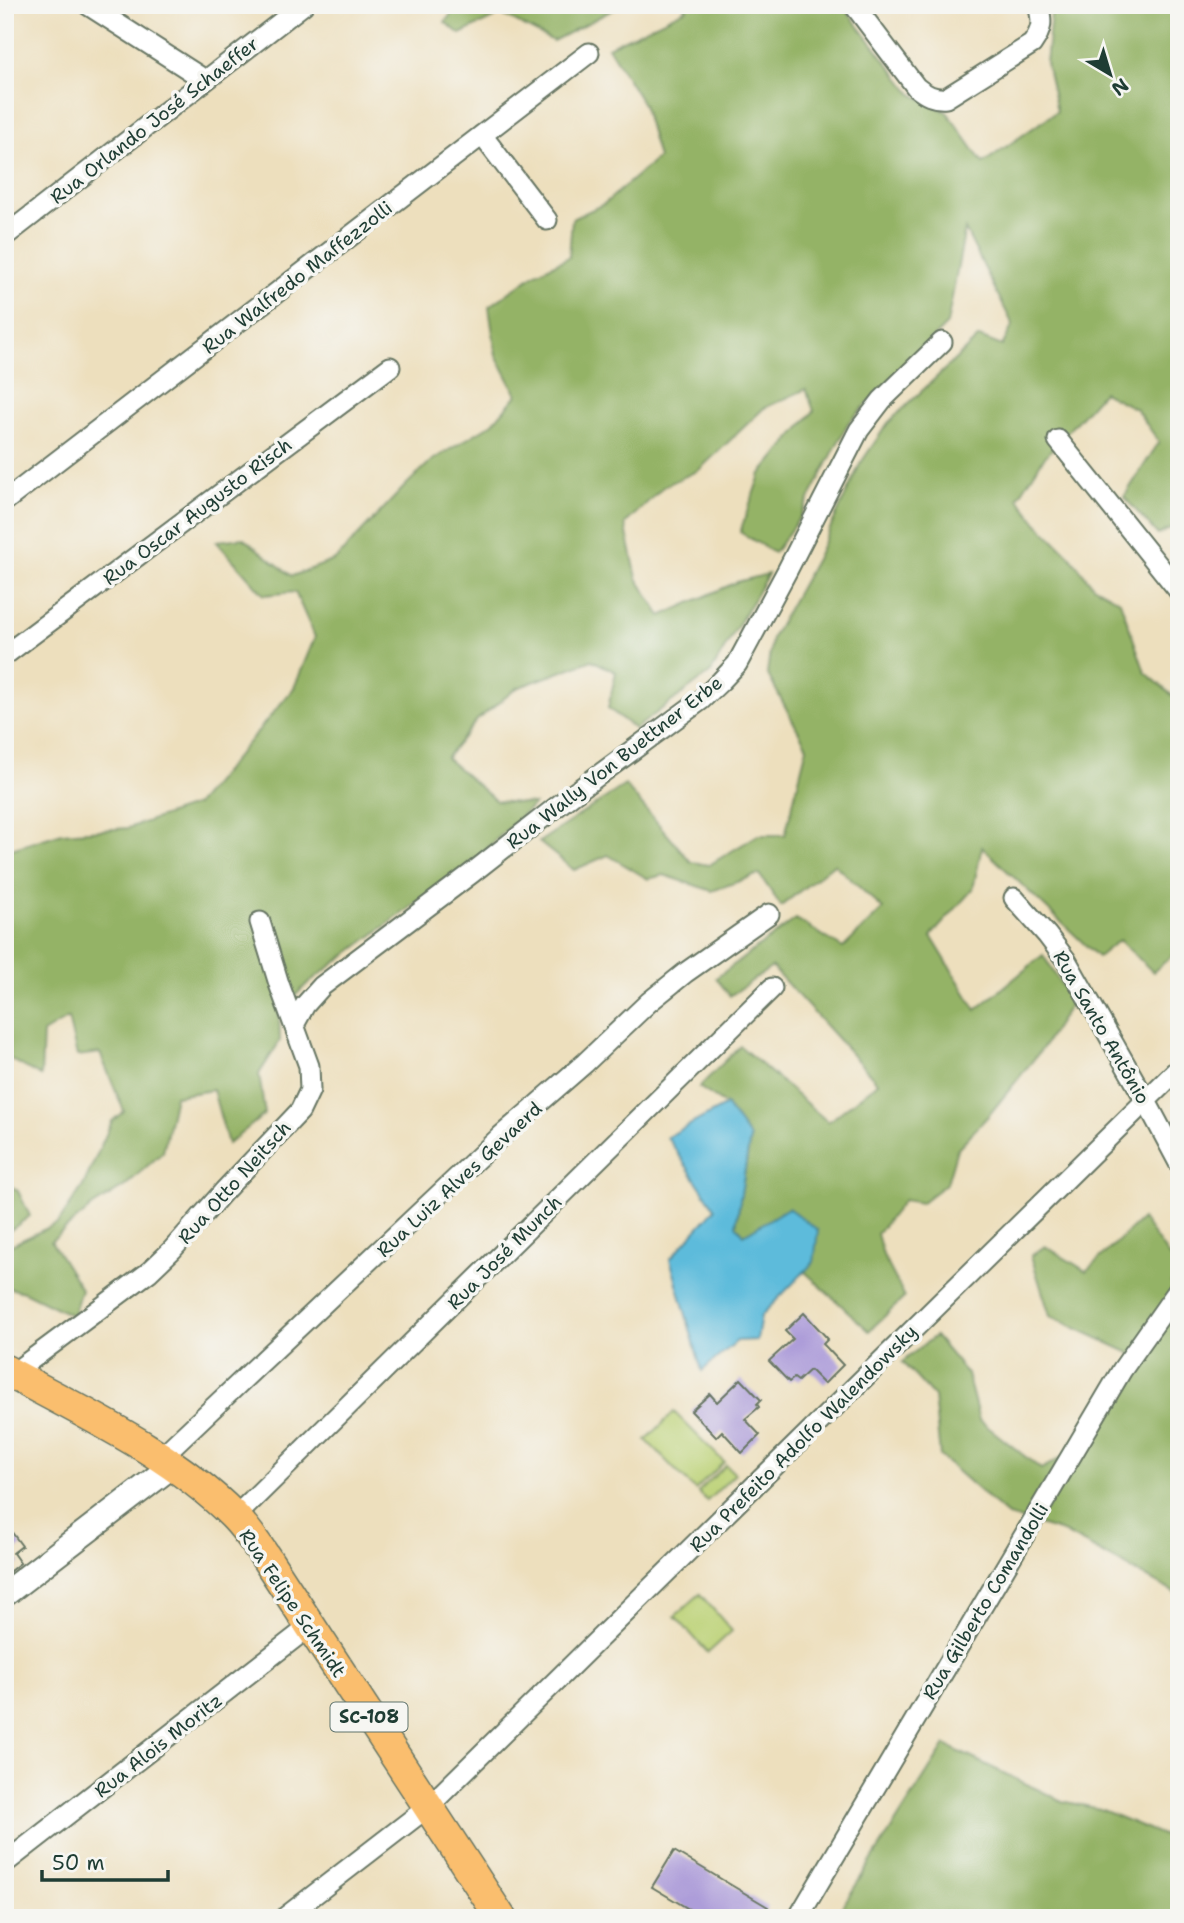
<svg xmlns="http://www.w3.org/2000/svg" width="1184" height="1923" viewBox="0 0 1184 1923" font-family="'Shantell Sans',sans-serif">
<rect width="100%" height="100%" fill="#f6f6f2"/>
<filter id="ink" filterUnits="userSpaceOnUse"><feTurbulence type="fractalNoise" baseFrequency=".0143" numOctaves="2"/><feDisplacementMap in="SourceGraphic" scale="14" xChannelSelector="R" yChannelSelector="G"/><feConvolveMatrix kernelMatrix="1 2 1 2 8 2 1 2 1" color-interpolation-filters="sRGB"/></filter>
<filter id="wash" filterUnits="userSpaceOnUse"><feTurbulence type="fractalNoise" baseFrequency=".00686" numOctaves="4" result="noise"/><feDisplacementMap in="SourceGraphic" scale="28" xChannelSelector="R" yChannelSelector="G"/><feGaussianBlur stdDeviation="1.57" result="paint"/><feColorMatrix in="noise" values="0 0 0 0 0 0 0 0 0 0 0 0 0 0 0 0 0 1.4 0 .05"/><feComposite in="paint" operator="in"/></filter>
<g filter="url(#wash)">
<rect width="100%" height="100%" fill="#eddfbd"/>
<path fill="#bbd175" stroke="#6d8754" stroke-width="2" d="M 674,1412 L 724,1462 L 695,1490 L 646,1440 Z
M 726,1465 L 735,1474 L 707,1501 L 698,1492 Z
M 700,1594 L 732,1631 L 708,1653 L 675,1616 Z"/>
<path fill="#94b366" stroke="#5a784d" stroke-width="2" d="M 458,5 L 622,5 L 553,41 L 501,14 L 460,34 L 445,22 Z
M 683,5 L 842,5 L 912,94 L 947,112 L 983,163 L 1057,111 L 1046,63 L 1052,5 L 1179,5 L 1179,524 L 1158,535 L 1124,497 L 1159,442 L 1136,409 L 1103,392 L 1043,459 L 1018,498 L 1037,523 L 1070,556 L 1093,586 L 1120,601 L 1145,672 L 1179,701 L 1179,965 L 1173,955 L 1153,972 L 1119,940 L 1098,957 L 982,847 L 973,889 L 931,936 L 976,1010 L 1043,955 L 1072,1002 L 1042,1049 L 989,1115 L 957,1149 L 947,1183 L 921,1203 L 904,1200 L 877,1234 L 883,1255 L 905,1297 L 869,1331 L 804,1271 L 814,1261 L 817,1230 L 788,1209 L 744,1235 L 736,1225 L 750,1138 L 726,1105 L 699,1087 L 740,1046 L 828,1122 L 878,1083 L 772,967 L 730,996 L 716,978 L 796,919 L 843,948 L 883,909 L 834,864 L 781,906 L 759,874 L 712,891 L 664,875 L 648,879 L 608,855 L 574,870 L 539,842 L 625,785 L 691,862 L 709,865 L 758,835 L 785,835 L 807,747 L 767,673 L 772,638 L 816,559 L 860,464 L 888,423 L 979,337 L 1002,346 L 1013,325 L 965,229 L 947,324 L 848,423 L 800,517 L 774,553 L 740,532 L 760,475 L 814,411 L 806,389 L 764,408 L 699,470 L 664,486 L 625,524 L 637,578 L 661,616 L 737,582 L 768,574 L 711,672 L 635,729 L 608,708 L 616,672 L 592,660 L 517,688 L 477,720 L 446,758 L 496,801 L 534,804 L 477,858 L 308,983 L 279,1012 L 280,1041 L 259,1074 L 265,1114 L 228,1144 L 213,1090 L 175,1096 L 163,1152 L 125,1186 L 93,1206 L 51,1241 L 81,1289 L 73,1316 L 24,1292 L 5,1287 L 5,1248 L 58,1223 L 83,1186 L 112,1121 L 124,1111 L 100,1053 L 77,1056 L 68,1018 L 43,1033 L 41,1076 L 5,1056 L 5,851 L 62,833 L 128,828 L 196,805 L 294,688 L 315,637 L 295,592 L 264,595 L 216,541 L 243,538 L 292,576 L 335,560 L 406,485 L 431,461 L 493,423 L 517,395 L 496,355 L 489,307 L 536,273 L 569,257 L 572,219 L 604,204 L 658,158 L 643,104 L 608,47 L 687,9 Z
M 5,1182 L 18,1191 L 30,1216 L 8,1232 L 5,1231 Z
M 1142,1219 L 1170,1258 L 1179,1249 L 1179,1273 L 1171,1283 L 1179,1289 L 1179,1595 L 1063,1532 L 1008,1516 L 940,1456 L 934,1397 L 902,1362 L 935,1336 L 967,1374 L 979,1420 L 1041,1469 L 1095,1439 L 1145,1360 L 1050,1316 L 1031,1256 L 1045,1246 L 1086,1271 Z
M 945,1745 L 1062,1801 L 1100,1809 L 1179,1842 L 1179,1918 L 1090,1918 L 1071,1913 L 1059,1918 L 835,1918 Z"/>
<path fill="#5dbbdb" stroke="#3e7c88" stroke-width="2" d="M 726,1105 L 750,1138 L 736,1225 L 744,1235 L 788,1208 L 818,1230 L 814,1262 L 761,1316 L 757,1340 L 737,1341 L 702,1371 L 670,1259 L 715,1209 L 667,1137 Z"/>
<g id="blocks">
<path fill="#ad9dd9" d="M 804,1313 L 828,1339 L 823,1344 L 843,1365 L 824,1384 L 810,1370 L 798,1381 L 794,1378 L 789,1382 L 769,1361 L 793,1339 L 785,1331 Z
M 741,1379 L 761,1400 L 757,1404 L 759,1407 L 745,1419 L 760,1435 L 742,1453 L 722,1431 L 716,1437 L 691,1411 L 710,1394 L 717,1402 Z
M 5,1523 L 22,1546 L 13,1553 L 20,1563 L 5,1575 Z
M 674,1851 L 768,1907 L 762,1918 L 704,1918 L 652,1887 Z"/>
</g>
</g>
<g filter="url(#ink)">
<use href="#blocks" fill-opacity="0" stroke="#677664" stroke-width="2"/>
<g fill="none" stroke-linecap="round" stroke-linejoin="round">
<g stroke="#677664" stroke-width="23">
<path id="minor" d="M 88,5 L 205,80
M 854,5 L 916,87 C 926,95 933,99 946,98 L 1032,44 C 1042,30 1043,22 1038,5
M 482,135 L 547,220
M 5,236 L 303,5
M 1058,440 L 1179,591
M 5,501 L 589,53
M 5,655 L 390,367
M 1014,898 L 1047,935 L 1066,960 L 1146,1101 L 1179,1163
M 294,1025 L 305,1005 L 322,986 L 472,873 L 573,794 L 701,700 L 721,681 L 737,664 L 788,569 L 859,430 L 882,400 L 942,342
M 12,1374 L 149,1272 L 172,1250 L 224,1191 L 300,1111 L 310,1090 L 309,1066 L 279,984 L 260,922
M 160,1458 L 501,1136 L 585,1063 L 649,1002 L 685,973 L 769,914
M 235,1517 L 772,988
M 5,1863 L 310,1626
M 284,1918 L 428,1807 L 1179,1068
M 798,1918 L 1122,1370 L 1179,1289"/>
</g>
<g stroke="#677664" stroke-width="28">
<path id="tertiary" d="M 5,1594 L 173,1465"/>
</g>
<g stroke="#677664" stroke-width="33">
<path id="primary" d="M 5,1370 C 83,1413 170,1452 233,1515 C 246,1528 256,1543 266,1558 L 501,1918"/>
</g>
<use href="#minor" stroke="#fff" stroke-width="19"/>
<use href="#tertiary" stroke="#fff" stroke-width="24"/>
<use href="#primary" stroke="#fabe6e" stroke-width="30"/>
</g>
</g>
<g text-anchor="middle" stroke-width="7" stroke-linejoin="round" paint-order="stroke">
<rect fill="#f6f6f2" stroke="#60746d" stroke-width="2" x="330.5" y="1702.5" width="77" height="29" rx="5"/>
<g font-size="18" font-weight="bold" fill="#1f3d34">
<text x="369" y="1723">SC-108</text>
</g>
<g font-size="19" fill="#1f3d34" stroke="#f6f6f2">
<text transform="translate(154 120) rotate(-38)" y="7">Rua Orlando José Schaeffer</text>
<text transform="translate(297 277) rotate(-38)" y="7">Rua Walfredo Maffezzolli</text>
<text transform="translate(197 511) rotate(-37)" y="7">Rua Oscar Augusto Risch</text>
<text transform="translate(614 762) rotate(-38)" y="7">Rua Wally Von Buettner Erbe</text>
<text transform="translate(1102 1027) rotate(60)" y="7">Rua Santo Antônio</text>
<text transform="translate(459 1179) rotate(-43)" y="7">Rua Luiz Alves Gevaerd</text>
<text transform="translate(234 1182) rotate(-48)" y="7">Rua Otto Neitsch</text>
<text transform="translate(504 1252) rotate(-45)" y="7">Rua José Munch</text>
<text transform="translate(803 1438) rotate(-45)" y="7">Rua Prefeito Adolfo Walendowsky</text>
<text transform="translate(985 1601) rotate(-59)" y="7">Rua Gilberto Comandolli</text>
<text transform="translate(293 1603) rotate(56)" y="7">Rua Felipe Schmidt</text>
<text transform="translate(158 1745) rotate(-38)" y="7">Rua Alois Moritz</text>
</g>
</g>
<rect width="1184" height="1923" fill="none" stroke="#f6f6f2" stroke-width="28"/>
<g transform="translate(1110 74) rotate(142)" stroke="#f6f6f2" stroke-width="5" paint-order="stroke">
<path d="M0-5L12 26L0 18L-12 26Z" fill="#1f3d34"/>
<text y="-10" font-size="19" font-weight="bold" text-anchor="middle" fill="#1f3d34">N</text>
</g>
<path d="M42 1870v10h126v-10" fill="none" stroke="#1f3d34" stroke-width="3.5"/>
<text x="52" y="1870" font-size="21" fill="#1f3d34" stroke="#f6f6f2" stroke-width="5" paint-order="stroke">50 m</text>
</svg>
